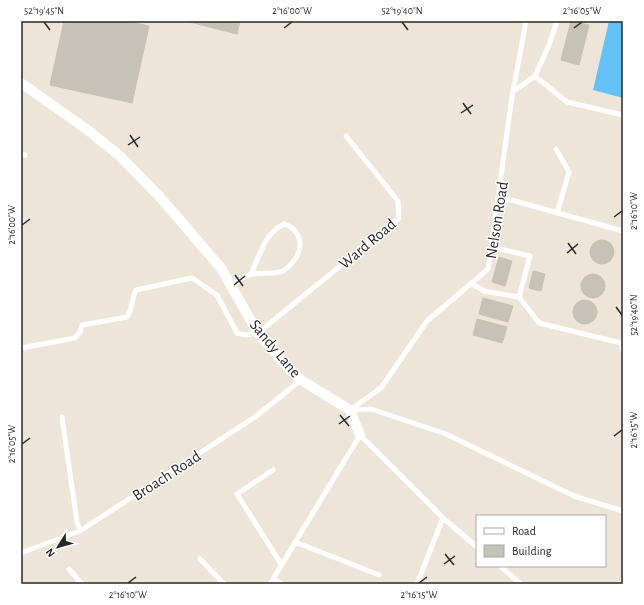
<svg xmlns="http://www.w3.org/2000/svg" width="644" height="605" viewBox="0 0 644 605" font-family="'Alegreya Sans',sans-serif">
<rect width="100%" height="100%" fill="#ece5d8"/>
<path fill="#62c1f6" d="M 609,21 L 623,21 L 623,98 L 593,90 Z"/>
<path fill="#c6c2b8" stroke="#c7c1b2" d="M 64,21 L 126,21 L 149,26 L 132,103 L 50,85 Z
M 186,21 L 240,21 L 237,34 Z
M 571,21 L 589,25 L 579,65 L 561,60 Z
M590 252a12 12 0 1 1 24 0a12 12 0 1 1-24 0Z
M 499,257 L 512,261 L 505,286 L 492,282 Z
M 533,271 L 545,274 L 541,291 L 529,288 Z
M581 286a12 12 0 1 1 24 0a12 12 0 1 1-24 0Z
M 483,298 L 513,306 L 508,322 L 479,314 Z
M573 312a12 12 0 1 1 24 0a12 12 0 1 1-24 0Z
M 477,319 L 507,327 L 502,343 L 473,335 Z"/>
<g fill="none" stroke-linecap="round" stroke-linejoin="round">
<path stroke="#fff" stroke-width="5" d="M 535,76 L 567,102 L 623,115
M 514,91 L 535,76 L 549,45 L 557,21
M 556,149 L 569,172 L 557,213
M 21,154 L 25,155
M 500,197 L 623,231
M 492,247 L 530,256 L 519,297
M 472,284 L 484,291 L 519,297 L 539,323 L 621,343 L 623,351
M 232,286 C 237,283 246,275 252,274 C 262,272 273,275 283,271 C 286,270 289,266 292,263 C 305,249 302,231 285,224 C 266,230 259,257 251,274
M 21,348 L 75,338 L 80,332 L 82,325 L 127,317 C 133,309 131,300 136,290 L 192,278 L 217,295 L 237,333 L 245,335 L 258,333 L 399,218 L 398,201 L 346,136
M 350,410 L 381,388 L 427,321 L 488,269 L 512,97 L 526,21
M 351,410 L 371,409 L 446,434 L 574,496 L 623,511
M 62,417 L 77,522 L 80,531
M 273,470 L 237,494 L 281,564
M 295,542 L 379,575
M 21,553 L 80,531 L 255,417 L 301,380
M 200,559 L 224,584
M 500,566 L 521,584
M 69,569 L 82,584
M 273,579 L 282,584
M 270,584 L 360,435 L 443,518 L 477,547
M 417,584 L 443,518"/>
<path stroke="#fff" stroke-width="10" d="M 21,83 L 85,128 L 120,156 L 160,197 L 221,268 L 258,333 L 289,369 L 301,380 L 350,410 L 360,435"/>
</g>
<path fill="none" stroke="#282828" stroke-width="1.5" d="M 44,22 L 50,30M 402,22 L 408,30M 284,28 L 292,22M 574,28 L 582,22M 463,103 L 471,114M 461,113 L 473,105M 130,135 L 138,147M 128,145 L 140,137M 614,217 L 622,211M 22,225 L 30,219M 568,243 L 576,254M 567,253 L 578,244M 235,275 L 243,286M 234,285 L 245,276M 616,307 L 622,315M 340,415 L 349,426M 339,424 L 350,416M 614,436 L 622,430M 22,444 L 30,438M 445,554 L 454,565M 444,564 L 455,556M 128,583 L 136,577M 419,583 L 427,577"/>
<g text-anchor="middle" stroke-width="3" stroke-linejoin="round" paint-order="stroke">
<g font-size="16" fill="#282828" stroke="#fff">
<text transform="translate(496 220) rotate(-81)" y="6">Nelson Road</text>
<text transform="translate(367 243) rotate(-40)" y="6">Ward Road</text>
<text transform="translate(276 348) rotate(50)" y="6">Sandy Lane</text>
<text transform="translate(166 475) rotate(-33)" y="6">Broach Road</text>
</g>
</g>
<rect width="644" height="605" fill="none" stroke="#ffffff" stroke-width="44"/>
<rect x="476" y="515" width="130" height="52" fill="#ffffff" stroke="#a9a9a9"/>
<rect x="484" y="528" width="20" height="6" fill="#ffffff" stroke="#a9a9a9"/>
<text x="512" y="535" font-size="12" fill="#282828">Road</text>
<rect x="484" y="545" width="20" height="12" fill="#c6c2b8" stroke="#a9a9a9"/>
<text x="512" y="555" font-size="12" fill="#282828">Building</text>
<g transform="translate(58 547) rotate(233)" stroke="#ffffff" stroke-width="3" paint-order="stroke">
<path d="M0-3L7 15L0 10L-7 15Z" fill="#282828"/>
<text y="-6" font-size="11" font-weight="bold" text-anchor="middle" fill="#282828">N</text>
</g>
<rect x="22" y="22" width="600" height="561" fill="none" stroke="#282828" stroke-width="1.5"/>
<g font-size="10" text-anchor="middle" fill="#282828">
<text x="44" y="14">52°19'45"N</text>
<text x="292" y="14">2°16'00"W</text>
<text x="402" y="14">52°19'40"N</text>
<text x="582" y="14">2°16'05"W</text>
<text transform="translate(633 211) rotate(-90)" y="4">2°16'10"W</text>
<text transform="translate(11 225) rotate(-90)" y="4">2°16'00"W</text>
<text transform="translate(633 315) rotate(-90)" y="4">52°19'40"N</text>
<text transform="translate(633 430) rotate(-90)" y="4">2°16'15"W</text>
<text transform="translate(11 444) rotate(-90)" y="4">2°16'05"W</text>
<text x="128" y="598">2°16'10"W</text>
<text x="419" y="598">2°16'15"W</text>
</g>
</svg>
